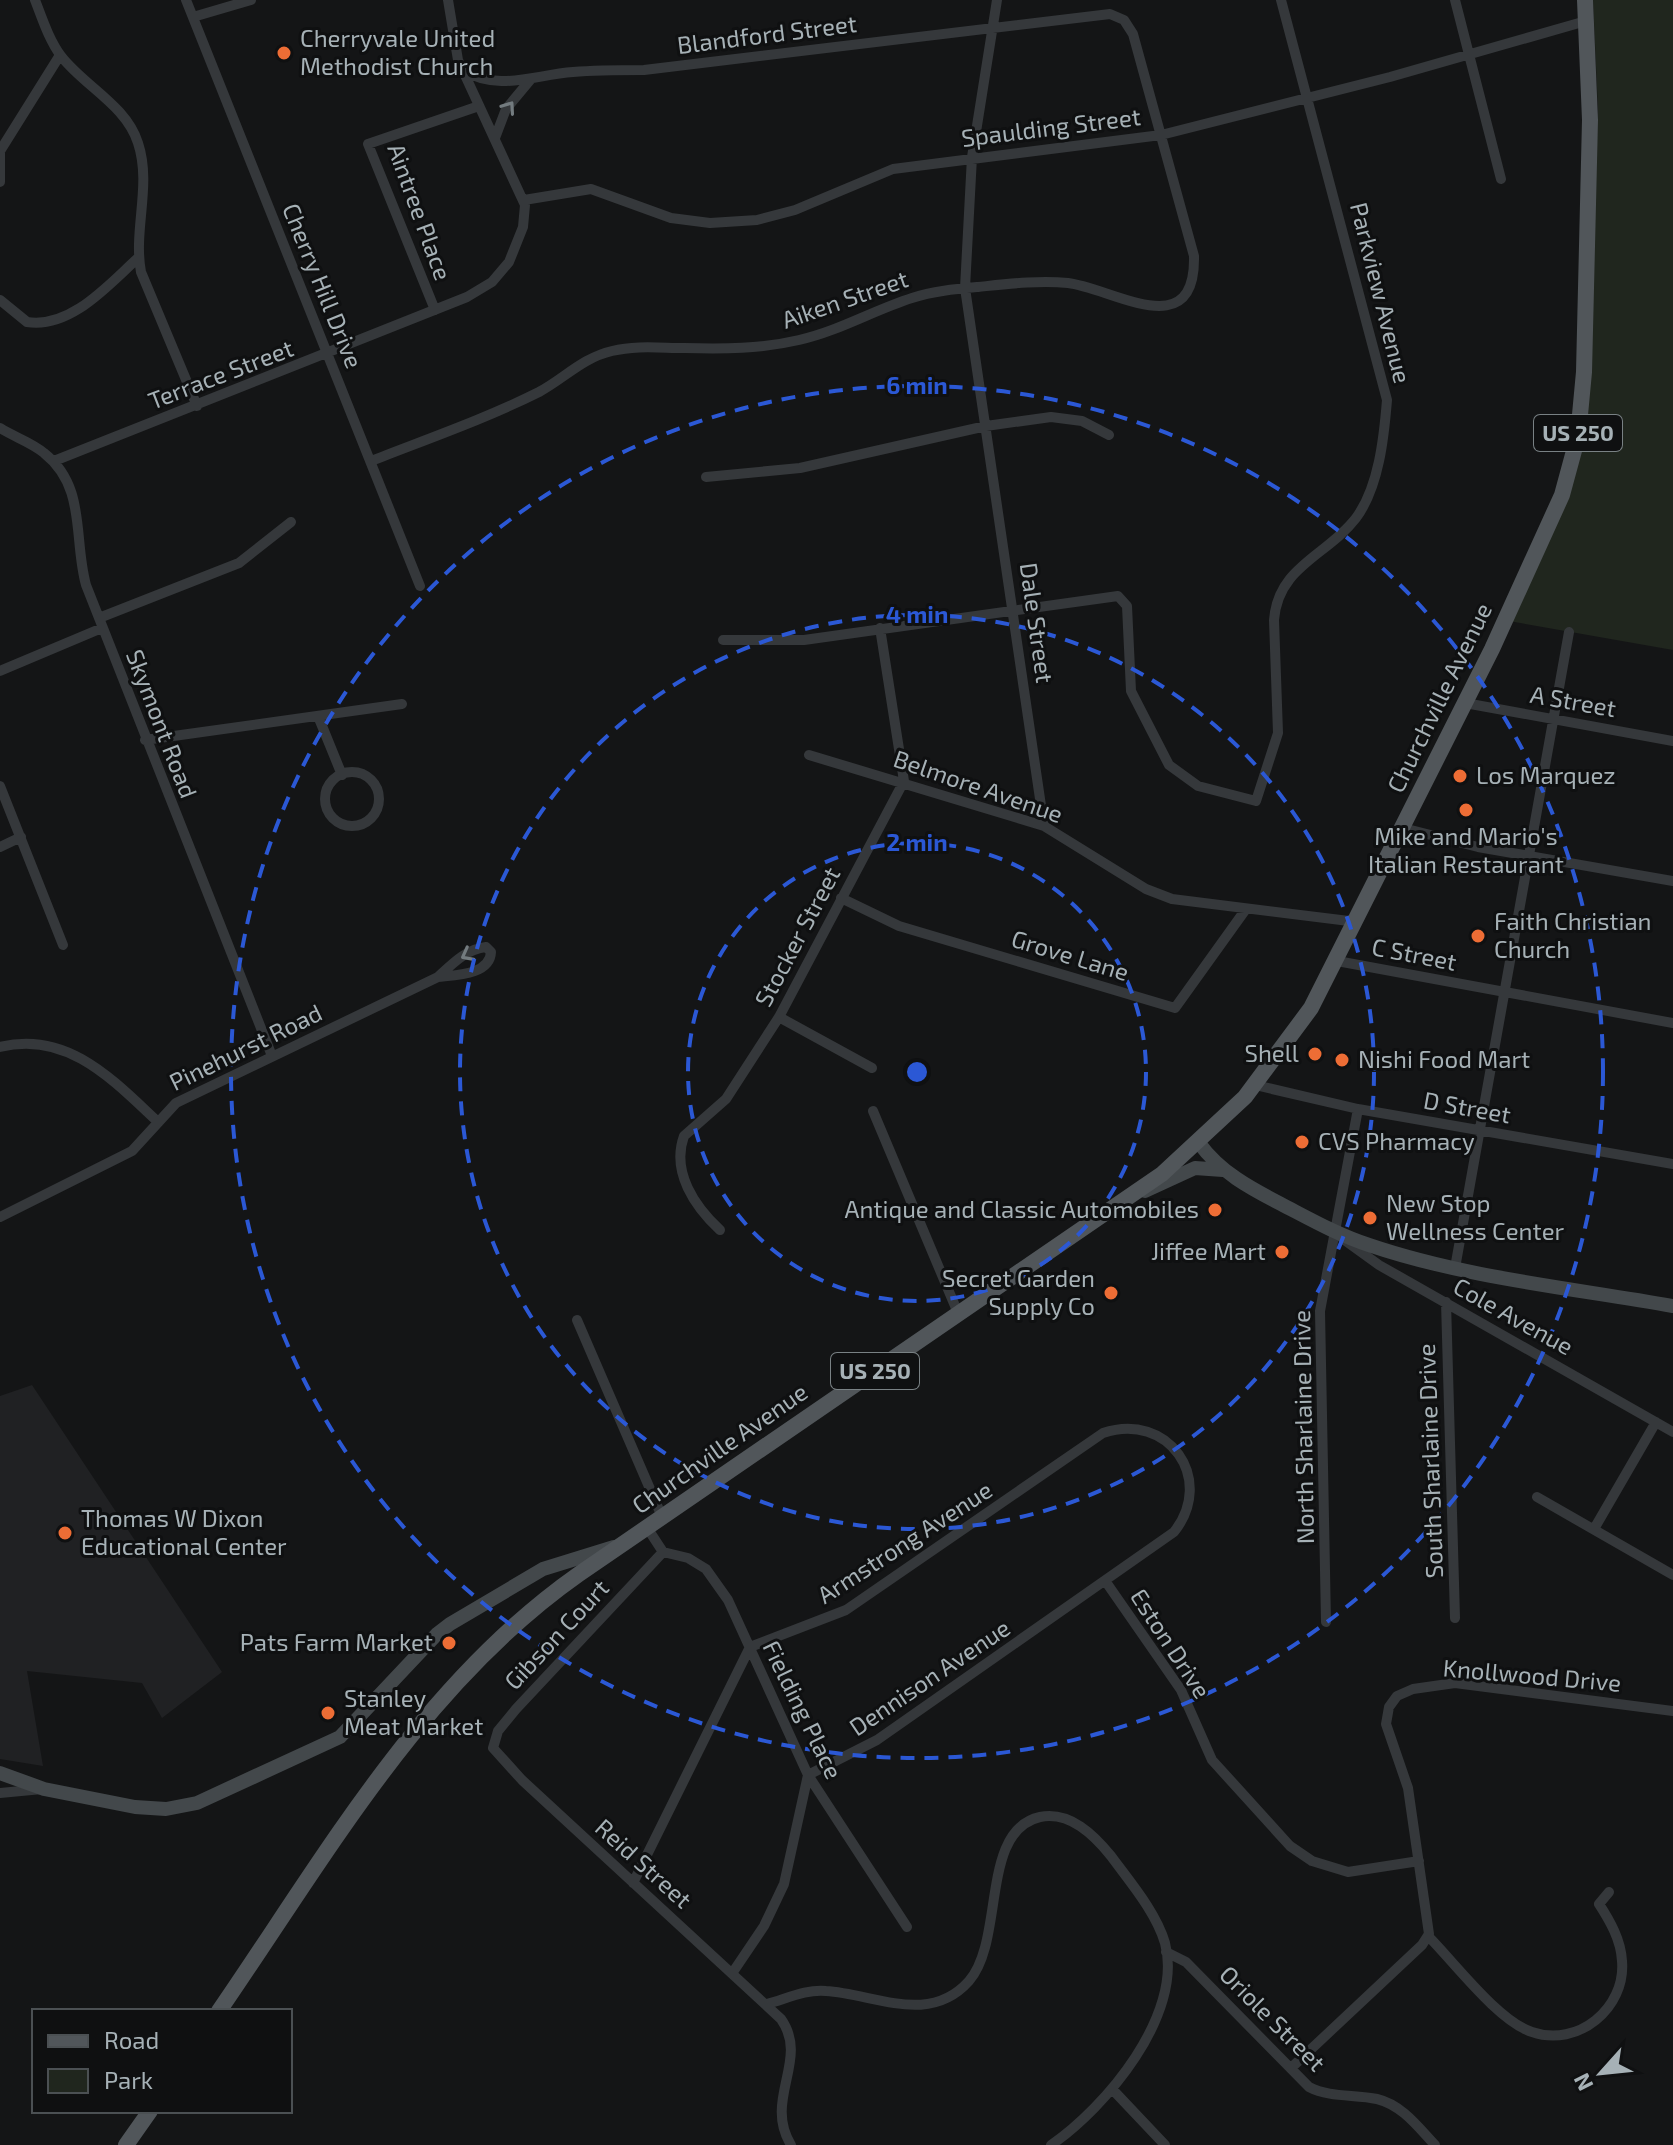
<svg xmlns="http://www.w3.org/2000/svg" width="1673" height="2145" viewBox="0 0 1673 2145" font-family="'Exo 2',sans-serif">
<rect width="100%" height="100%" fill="#141516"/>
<path fill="#202123" d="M 32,1385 L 222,1672 L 162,1718 L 142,1683 L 27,1671 L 43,1766 L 0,1759 L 0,1396 Z"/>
<path fill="#20261e" d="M 1593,0 L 1673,0 L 1673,650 L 1509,621 L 1550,537 L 1589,376 L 1598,109 Z"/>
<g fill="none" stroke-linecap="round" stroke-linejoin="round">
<path stroke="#35383b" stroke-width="10" d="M 35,0 C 42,18 49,40 61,56 C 84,86 126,105 138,143 C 152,185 133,230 141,272 L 197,406
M 186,0 L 420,586
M 997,0 L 972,157 L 965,288 L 1044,826
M 1455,0 L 1501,179
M 193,17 L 251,0
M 495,138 L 506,109 L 531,79
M 0,182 L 0,151 L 60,55
M 524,200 L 591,189 L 671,218 L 710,223 L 757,220 L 795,210 L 893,169 L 1161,135 L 1390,77 L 1586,21
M 0,300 L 27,322 C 71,329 109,284 138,258
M 435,310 L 368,144 L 479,106
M 0,428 C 14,437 31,442 44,453 C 87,487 73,538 86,585 L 272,1056
M 54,461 L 467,297 L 492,282 L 509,262 L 523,227 L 525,205 L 458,60 L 448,0
M 371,461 C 427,439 485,419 539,392 C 565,378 582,358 612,351 C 636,345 661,348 684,348 C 723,349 761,349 799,340 C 839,331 874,310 912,298 C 933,291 956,289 978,287 C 1007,284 1039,280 1068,283 C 1112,288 1196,346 1194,256 L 1133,34 L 1124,20 L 1110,14 L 644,70 C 620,70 597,70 573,72 C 533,75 499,92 462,70
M 706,477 L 800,468 L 986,426 L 1051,417 L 1082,421 L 1109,435
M 99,618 L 239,563 L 291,522
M 723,640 L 804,640 L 1118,596 L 1127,606 L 1131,691 L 1169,765 L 1198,786 L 1256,801 L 1278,733 L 1274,620 C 1278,566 1327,556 1356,518 C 1379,487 1384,437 1387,400 L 1281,0
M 0,671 L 102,628
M 1465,703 L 1673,741
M 318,716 L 342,775
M 145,740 L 402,704
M 809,755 L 1044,826 L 1146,889 L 1172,899 L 1357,922
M325 799a27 27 0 1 1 54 0a27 27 0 1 1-54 0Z
M 0,786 L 63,945
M 1403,828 L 1478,847 L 1673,881
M 0,847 L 21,837
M 841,898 L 899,926 L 1175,1008 L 1246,909
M 1337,961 L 1673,1023
M 779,1017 L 872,1068
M 0,1047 C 67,1030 113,1080 157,1121
M 1255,1085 L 1358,1109 L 1673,1164
M 873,1111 L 958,1313
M 0,1217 L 132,1151 L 176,1103 L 438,977 C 452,964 466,949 486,947 L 491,952 C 490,975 455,975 438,977
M 720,1230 C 695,1207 671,1172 684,1136 L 726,1099 L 779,1017 L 904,781 L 880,628
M 1343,1239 L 1379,1265 L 1673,1432
M 1455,1268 L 1569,632
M 1446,1302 L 1455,1618
M 577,1320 L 663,1519
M 1537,1497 L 1673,1575
M 648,1529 L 663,1552 L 688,1558 L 706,1569 L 728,1600 L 808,1775 L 907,1927
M 1594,1529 L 1656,1422
M 663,1552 L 516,1709 L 498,1731 L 493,1748 L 522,1780 L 781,2019 C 810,2060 763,2099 791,2145
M 1106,1582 L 1181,1690 L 1212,1760 L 1290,1846 L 1312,1861 L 1348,1872 L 1419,1861
M 1326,1622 L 1320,1311 L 1358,1109
M 0,1793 L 42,1789
M 633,1883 L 750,1647 L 846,1610 L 1103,1433 C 1168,1411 1216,1479 1174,1532 L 877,1740 L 808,1775 L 784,1884 L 764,1926 L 733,1972
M 1428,1936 C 1454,1962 1498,2021 1532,2032 C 1578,2048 1626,2008 1622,1961 C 1621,1940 1610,1921 1599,1904 L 1609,1892
M 1166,1952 L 1186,1962 L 1309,2087 C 1330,2098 1355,2094 1377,2099 C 1402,2105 1418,2127 1435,2145
M 767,2004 C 786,1999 806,1989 826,1991 C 875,1994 929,2026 969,1981 C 1005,1940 980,1830 1040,1817 C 1070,1811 1094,1835 1111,1856 C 1130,1882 1156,1912 1165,1943 C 1184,2015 1105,2108 1051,2145
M 1291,2068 L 1422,1945 L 1429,1934 L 1408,1788 L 1386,1724 L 1389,1707 L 1397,1696 L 1413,1689 L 1455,1683 L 1673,1711
M 1113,2090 L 1165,2145"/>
<path stroke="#43484b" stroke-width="14" d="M 1199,1143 C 1220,1172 1250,1188 1281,1204 C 1310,1219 1338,1235 1369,1245 C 1466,1278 1572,1288 1673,1306
M 1145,1191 L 1195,1168 L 1223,1170
M 0,1773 L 44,1789 L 135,1807 L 166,1809 L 197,1803 L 340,1737 L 437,1634 L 450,1624 L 543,1569 L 614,1547"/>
<path stroke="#51565a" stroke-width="16" d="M 219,2011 C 325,1857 422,1684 579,1574 L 1162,1174 L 1245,1097 L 1311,1008 L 1492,649 L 1562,495 L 1578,436 L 1584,372 L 1590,120 L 1585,0
M 126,2145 L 150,2111"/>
</g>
<defs><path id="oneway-chevron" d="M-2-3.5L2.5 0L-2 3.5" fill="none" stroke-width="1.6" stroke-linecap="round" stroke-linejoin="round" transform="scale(2)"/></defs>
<g stroke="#737b7f">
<use href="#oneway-chevron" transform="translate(509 107) rotate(-55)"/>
<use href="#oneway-chevron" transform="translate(467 955) rotate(152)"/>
</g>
<g fill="none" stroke="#2b58d5" stroke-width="4" stroke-dasharray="14 10">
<circle cx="917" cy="1072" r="229"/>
<circle cx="917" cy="1072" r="457"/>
<circle cx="917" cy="1072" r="686"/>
</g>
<g fill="#ed6d35" stroke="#0f1011" stroke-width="3">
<circle cx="284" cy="53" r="8"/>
<circle cx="1460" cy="776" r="8"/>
<circle cx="1466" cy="810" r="8"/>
<circle cx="1478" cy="936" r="8"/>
<circle cx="1315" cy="1054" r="8"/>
<circle cx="1342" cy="1060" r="8"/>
<circle cx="1302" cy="1142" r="8"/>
<circle cx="1215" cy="1210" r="8"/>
<circle cx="1370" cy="1218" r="8"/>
<circle cx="1282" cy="1252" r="8"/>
<circle cx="1111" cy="1293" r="8"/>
<circle cx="65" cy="1533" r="8"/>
<circle cx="449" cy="1643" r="8"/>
<circle cx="328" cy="1713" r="8"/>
</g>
<g text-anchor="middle" stroke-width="6" stroke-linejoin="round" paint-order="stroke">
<g fill="#0f1011" stroke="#798184" stroke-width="2">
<rect x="1534" y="415" width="88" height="36" rx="6"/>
<rect x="831" y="1353" width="88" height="36" rx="6"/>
</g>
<g font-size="22" font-weight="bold" fill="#a6b1b6">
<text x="1578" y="441">US 250</text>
<text x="875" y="1379">US 250</text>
</g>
<g font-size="24" fill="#a6b1b6" stroke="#0f1011">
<text transform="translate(767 35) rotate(-7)" y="8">Blandford Street</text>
<text transform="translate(1051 128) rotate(-7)" y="8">Spaulding Street</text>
<text transform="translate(419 212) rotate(70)" y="8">Aintree Place</text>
<text transform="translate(322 286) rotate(68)" y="8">Cherry Hill Drive</text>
<text transform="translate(1380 293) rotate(76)" y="8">Parkview Avenue</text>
<text transform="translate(845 300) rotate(-19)" y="8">Aiken Street</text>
<text transform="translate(221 375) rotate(-21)" y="8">Terrace Street</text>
<text transform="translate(1036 623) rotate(82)" y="8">Dale Street</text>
<text transform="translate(1440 698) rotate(-64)" y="8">Churchville Avenue</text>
<text transform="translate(1573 702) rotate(10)" y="8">A Street</text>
<text transform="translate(161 724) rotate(69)" y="8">Skymont Road</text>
<text transform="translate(978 787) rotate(19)" y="8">Belmore Avenue</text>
<text transform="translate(798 937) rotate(-62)" y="8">Stocker Street</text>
<text transform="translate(1414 955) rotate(11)" y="8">C Street</text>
<text transform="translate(1070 956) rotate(17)" y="8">Grove Lane</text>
<text transform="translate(246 1048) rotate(-26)" y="8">Pinehurst Road</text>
<text transform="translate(1467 1108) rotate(10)" y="8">D Street</text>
<text transform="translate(1513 1317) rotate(29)" y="8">Cole Avenue</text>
<text transform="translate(1304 1427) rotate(-91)" y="8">North Sharlaine Drive</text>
<text transform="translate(720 1449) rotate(-35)" y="8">Churchville Avenue</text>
<text transform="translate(1431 1461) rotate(-92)" y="8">South Sharlaine Drive</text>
<text transform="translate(905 1543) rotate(-33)" y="8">Armstrong Avenue</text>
<text transform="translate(557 1635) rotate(-47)" y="8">Gibson Court</text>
<text transform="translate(1170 1644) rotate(57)" y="8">Eston Drive</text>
<text transform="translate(1532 1676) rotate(5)" y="8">Knollwood Drive</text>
<text transform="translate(930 1678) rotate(-34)" y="8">Dennison Avenue</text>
<text transform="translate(802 1710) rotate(64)" y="8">Fielding Place</text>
<text transform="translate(643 1864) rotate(42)" y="8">Reid Street</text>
<text transform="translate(1272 2019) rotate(45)" y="8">Oriole Street</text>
</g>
<g font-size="24" fill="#a6b1b6" stroke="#0f1011" text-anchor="start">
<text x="300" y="47">Cherryvale United<tspan x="300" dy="28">Methodist Church</tspan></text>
<text x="1476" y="784">Los Marquez</text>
<text x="1466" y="845" text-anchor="middle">Mike and Mario's<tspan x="1466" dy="28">Italian Restaurant</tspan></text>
<text x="1494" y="930">Faith Christian<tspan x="1494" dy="28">Church</tspan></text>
<text x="1299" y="1062" text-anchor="end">Shell</text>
<text x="1358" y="1068">Nishi Food Mart</text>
<text x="1318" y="1150">CVS Pharmacy</text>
<text x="1386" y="1212">New Stop<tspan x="1386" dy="28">Wellness Center</tspan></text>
<text x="1199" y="1218" text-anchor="end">Antique and Classic Automobiles</text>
<text x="1266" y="1260" text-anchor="end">Jiffee Mart</text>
<text x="1095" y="1287" text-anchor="end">Secret Garden<tspan x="1095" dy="28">Supply Co</tspan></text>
<text x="81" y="1527">Thomas W Dixon<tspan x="81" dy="28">Educational Center</tspan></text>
<text x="433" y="1651" text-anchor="end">Pats Farm Market</text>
<text x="344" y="1707">Stanley<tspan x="344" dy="28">Meat Market</tspan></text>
</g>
</g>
<circle cx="917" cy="1072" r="12" fill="#2b58d5" stroke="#0f1011" stroke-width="4"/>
<g font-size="24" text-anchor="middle" font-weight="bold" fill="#2b58d5" stroke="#0f1011" stroke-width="6" stroke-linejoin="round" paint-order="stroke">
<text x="917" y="394">6 min</text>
<text x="917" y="623">4 min</text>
<text x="917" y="851">2 min</text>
</g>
<rect x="32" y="2009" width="260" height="104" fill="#0f1011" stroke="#4b5053" stroke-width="2"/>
<rect x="48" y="2035" width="40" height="12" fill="#51565a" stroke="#4b5053" stroke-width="2"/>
<text x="104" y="2049" font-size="24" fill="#a6b1b6">Road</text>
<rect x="48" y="2069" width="40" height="24" fill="#20261e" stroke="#4b5053" stroke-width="2"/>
<text x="104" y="2089" font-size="24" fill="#a6b1b6">Park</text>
<g transform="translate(1601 2073) rotate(243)" stroke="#0f1011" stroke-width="6" paint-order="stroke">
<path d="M0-6L14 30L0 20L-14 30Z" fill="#a6b1b6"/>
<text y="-12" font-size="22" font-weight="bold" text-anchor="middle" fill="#a6b1b6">N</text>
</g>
</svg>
